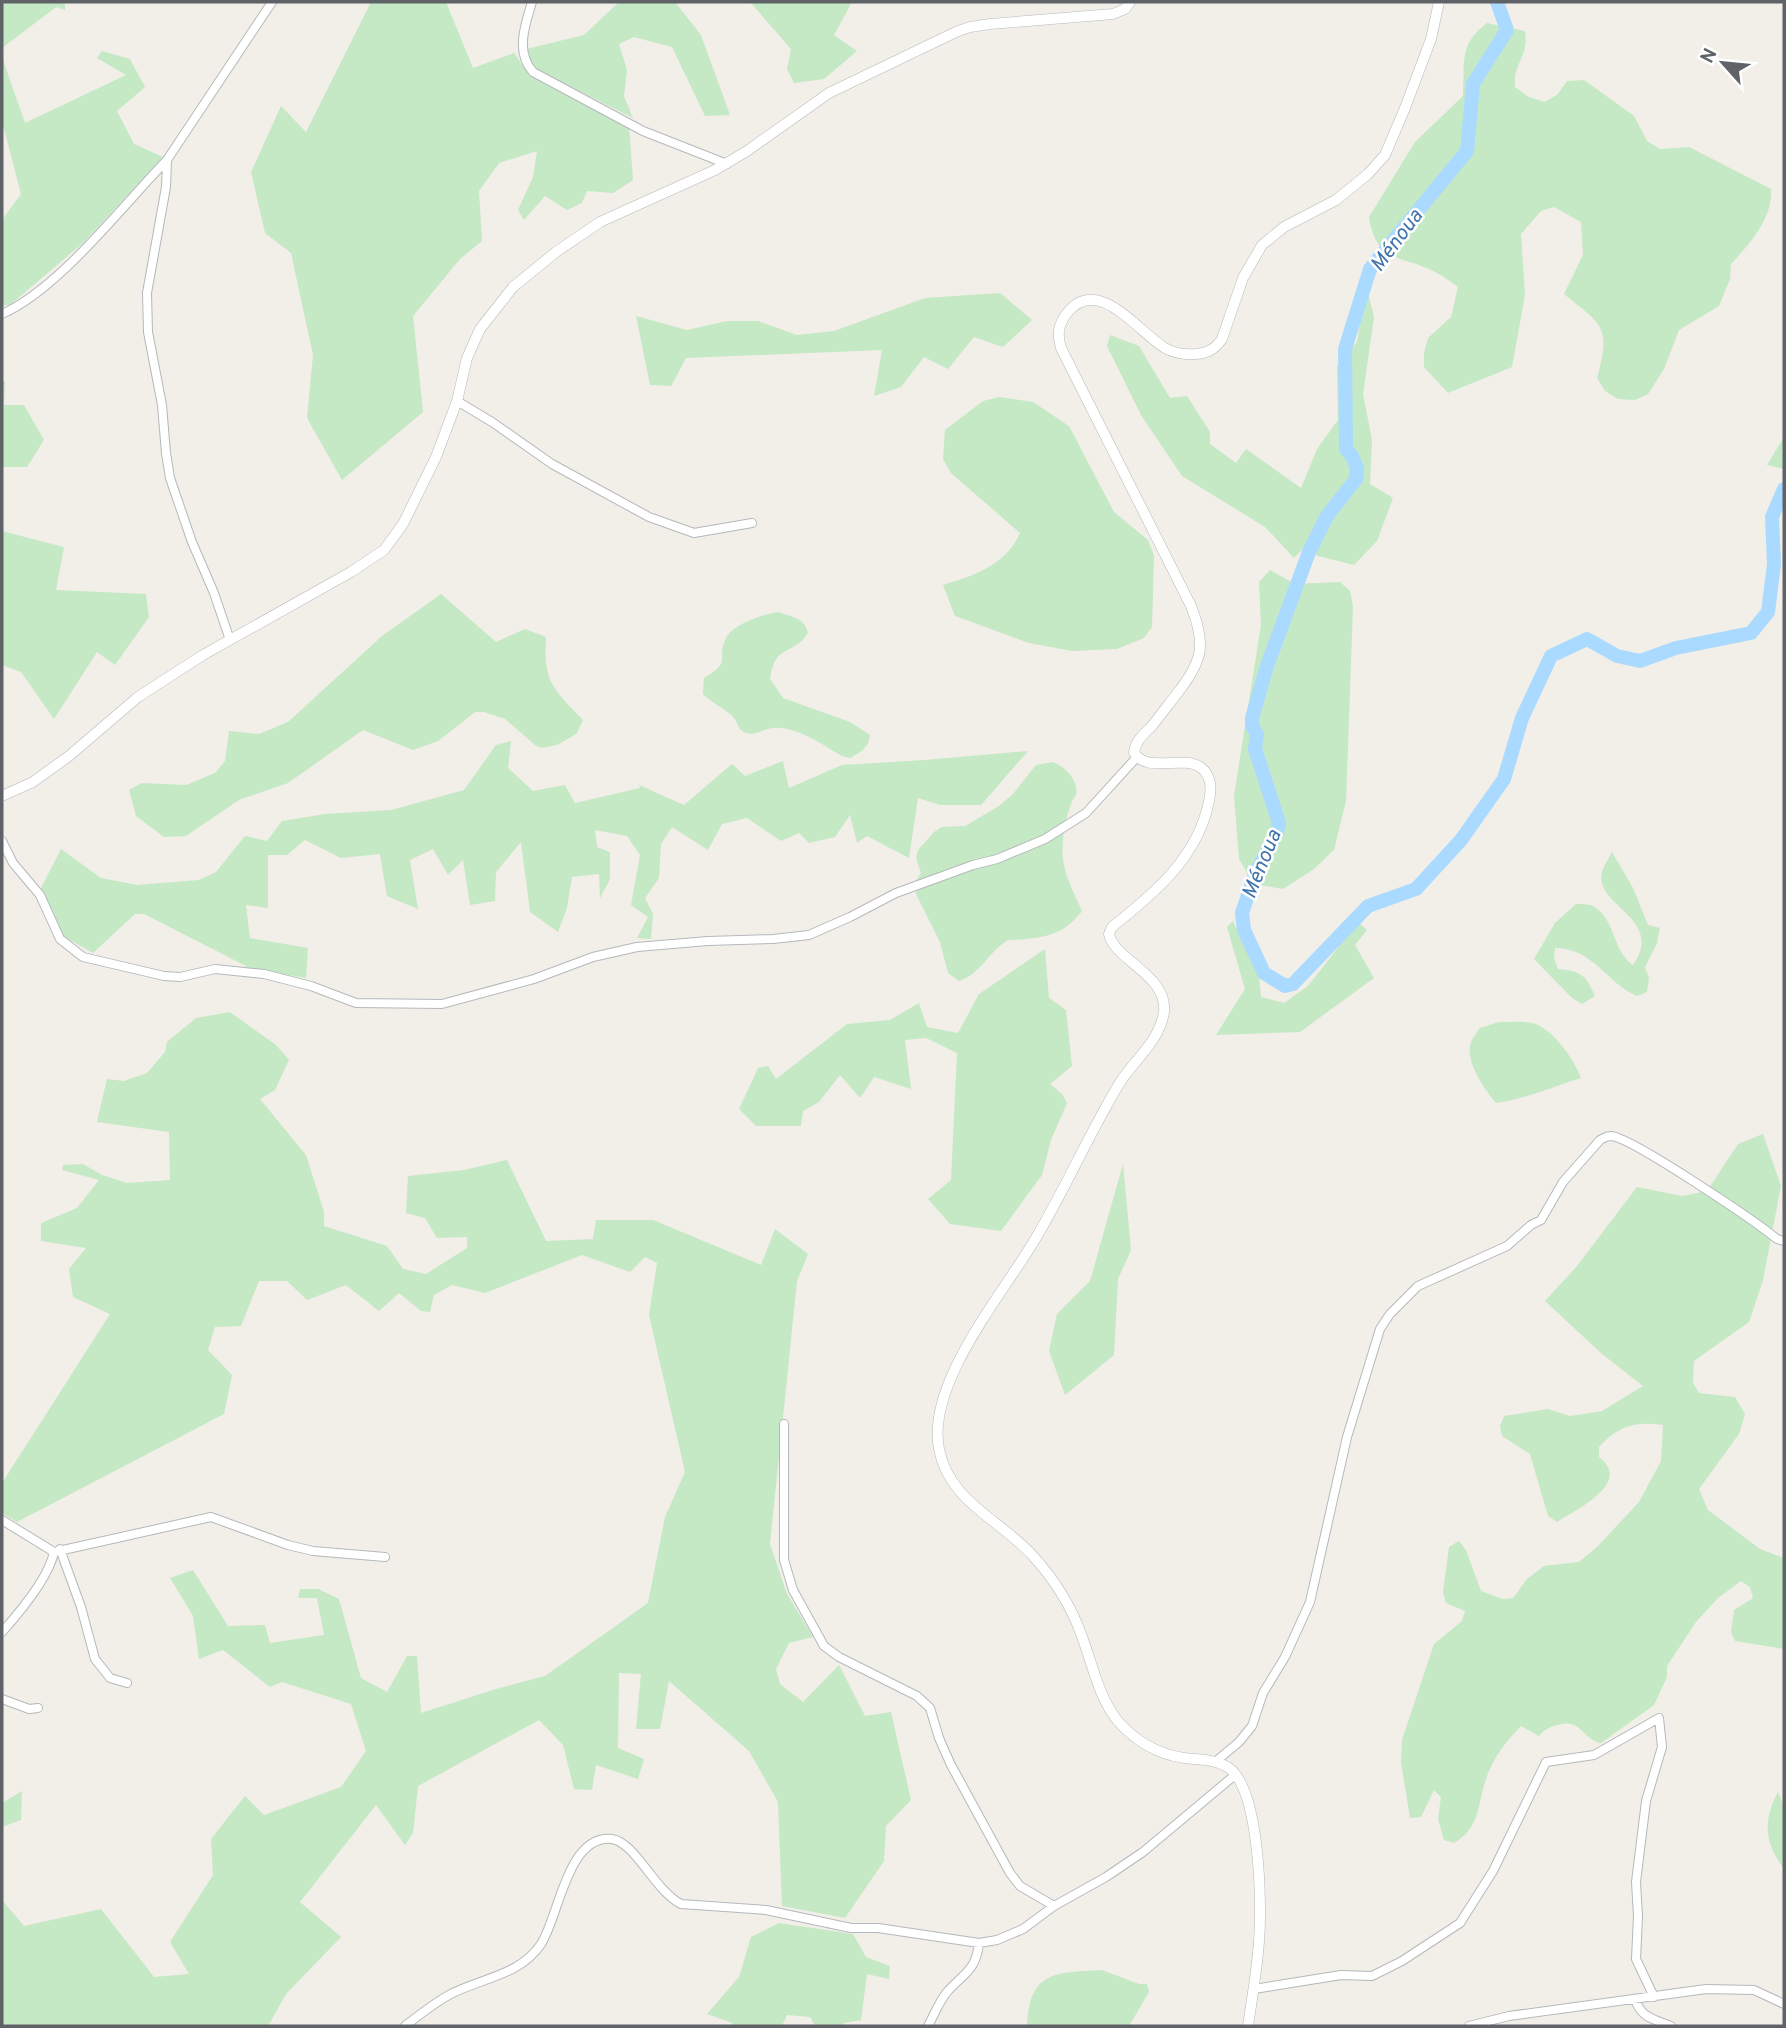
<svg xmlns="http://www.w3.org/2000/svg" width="1786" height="2028" viewBox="0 0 1786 2028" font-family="Overpass,sans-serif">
<rect width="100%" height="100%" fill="#f1efe8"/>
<path fill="#c5e8c5" d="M 2,2 L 65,2 L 65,10 L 56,7 L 2,48 Z
M 371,2 L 446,2 L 473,68 L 514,53 L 530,76 L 629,126 L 633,180 L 613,193 L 587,191 L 582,203 L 567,210 L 545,196 L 524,220 L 518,210 L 533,177 L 537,151 L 499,163 L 479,191 L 482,241 L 460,259 L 413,316 L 423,412 L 342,480 L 307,418 L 313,355 L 291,253 L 265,233 L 251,172 L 281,106 L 306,132 Z
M 619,2 L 675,2 L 701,35 L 730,115 L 705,116 L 672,47 L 634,37 L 619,44 L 627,70 L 624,96 L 633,118 L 535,69 L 526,49 L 584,35 Z
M 750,2 L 852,2 L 834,35 L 857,51 L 824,79 L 794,83 L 787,69 L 791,49 Z
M 1487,23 L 1525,31 C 1529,58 1513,62 1515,87 L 1527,96 L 1544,102 L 1557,95 L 1567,81 L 1584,80 L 1634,116 L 1647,141 L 1660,149 L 1689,147 L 1771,189 C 1773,218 1750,244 1731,264 L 1730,279 L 1719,306 L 1679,330 L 1664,369 L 1648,394 L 1635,400 L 1618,399 L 1605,391 L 1597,378 C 1611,326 1603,326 1564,294 L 1583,255 L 1581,222 L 1554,207 L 1541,211 L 1521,234 L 1525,295 L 1512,367 L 1448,393 L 1424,367 L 1424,353 L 1428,338 L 1451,317 L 1458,287 C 1451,282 1443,276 1435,272 C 1401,254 1377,265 1369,217 L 1415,142 L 1463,96 C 1465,63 1458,45 1487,23 Z
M 102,51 L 130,59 L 145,87 L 117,111 L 134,144 L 163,157 L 84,242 L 10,305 L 2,305 L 2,220 L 21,194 L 2,121 L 2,57 L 25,123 L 126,75 L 97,58 Z
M 1366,285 L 1374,317 L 1363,394 L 1372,440 L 1370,484 L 1393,498 L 1377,541 L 1354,565 L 1318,556 L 1304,548 L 1294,558 L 1265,527 L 1182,476 L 1141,415 L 1107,346 L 1110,335 L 1139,346 L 1170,398 L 1187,396 L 1210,432 L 1210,444 L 1236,463 L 1246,449 L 1301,488 L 1317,449 L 1338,420 L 1337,366 L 1357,342 Z
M 1000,293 L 1032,320 L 1003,347 L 974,337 L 948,369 L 924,357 L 901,387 L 874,396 L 882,350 L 686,358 L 671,386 L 650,385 L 636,316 L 687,330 L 727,321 L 758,321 L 797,335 L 834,331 L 925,298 Z
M 2,379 L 5,382 L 4,405 L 24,405 L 44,440 L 27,467 L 2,467 Z
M 999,397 L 1033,402 L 1069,426 L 1114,512 L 1148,540 L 1154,556 L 1152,627 L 1144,638 L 1117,649 L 1072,651 L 1029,643 L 955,616 L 943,585 C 974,576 1007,564 1020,533 L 951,473 L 943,459 L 945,430 L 983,401 Z
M 1784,437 L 1784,469 L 1767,465 Z
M 2,531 L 64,547 L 56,590 L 146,594 L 149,617 L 115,665 L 97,652 L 54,719 L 21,672 L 2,665 Z
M 1270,570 L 1295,584 L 1340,582 L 1350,591 L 1353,606 L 1346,801 L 1334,850 L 1314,869 L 1283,889 L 1254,884 L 1239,859 L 1234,796 L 1261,625 L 1259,582 Z
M 441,594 L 496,642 L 525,629 L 546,637 C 543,682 553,689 583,720 L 577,733 L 571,737 L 557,745 L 542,748 L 535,745 L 505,719 L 484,712 L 475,712 L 438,741 L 413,750 L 363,730 L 288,783 L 239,800 L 186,836 L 164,837 L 136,816 L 129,790 L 142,783 L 186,785 L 215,773 L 225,761 L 229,731 L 259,734 L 288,722 L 382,636 Z
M 779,612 C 792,617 805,618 808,633 C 793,657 775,642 770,679 L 783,698 L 850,722 L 870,735 C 868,749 861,752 850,758 L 842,756 C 822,745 798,726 772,728 C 764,729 755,736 746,733 C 737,730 739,723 733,717 C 728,711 711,702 703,694 L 704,678 C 734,660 715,660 726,638 C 733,624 764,614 779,612 Z
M 511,741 L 508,768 L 533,791 L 565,785 L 575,803 L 640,788 L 639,785 L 684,805 L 732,764 L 745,776 L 783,761 L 789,788 L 842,765 L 925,760 L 1028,751 L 981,805 L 940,805 L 918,798 L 909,858 L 867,836 L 857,843 L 850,815 L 835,837 L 809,843 L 799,833 L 781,841 L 747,818 L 722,824 L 708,850 L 672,827 L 661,844 L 659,878 L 645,898 L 653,914 L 651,939 L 637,938 L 648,917 L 631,905 L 640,855 L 627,836 L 595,830 L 597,847 L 610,852 L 610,879 L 600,898 L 599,874 L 572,877 L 567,908 L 558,932 L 530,912 L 521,842 L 496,872 L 495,901 L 470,905 L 463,860 L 448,875 L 433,849 L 410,860 L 418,909 L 387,896 L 380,854 L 341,858 L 305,840 L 287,855 L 268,855 L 268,908 L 246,905 L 250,938 L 308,948 L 306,978 L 247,968 L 246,966 L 144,914 L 135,914 L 93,953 L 63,936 L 40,890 L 61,849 L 101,878 L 137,885 L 199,880 L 216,872 L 245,836 L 267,841 L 282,821 L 325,814 L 391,810 L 464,790 L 496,745 Z
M 1052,762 C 1065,766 1079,780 1076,795 C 1075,796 1071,803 1071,804 C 1065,820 1061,843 1063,859 C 1065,877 1075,895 1082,911 C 1063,937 1038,939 1008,940 C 989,951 981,974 959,981 L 948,973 L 940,942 L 916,894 L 917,879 L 921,873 L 916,858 L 918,850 L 934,832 L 942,827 L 965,826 L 999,806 L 1013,794 L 1036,765 Z
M 1612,852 L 1633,888 L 1648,925 L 1660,928 L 1657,943 L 1645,967 L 1649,978 L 1647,992 L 1637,996 C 1606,983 1595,949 1555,948 L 1554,958 L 1558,969 C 1581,971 1586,975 1595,996 L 1582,1004 L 1572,998 L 1534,959 L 1555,923 L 1576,904 C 1580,904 1589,904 1593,906 C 1616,919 1612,951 1633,965 C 1666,918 1593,906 1602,872 C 1604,865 1609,858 1612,852 Z
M 1233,921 L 1259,975 L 1261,997 L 1284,1003 L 1308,986 L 1358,922 L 1367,930 L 1355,945 L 1374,978 L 1300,1032 L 1216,1035 L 1245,989 L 1227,927 Z
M 1045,949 L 1049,998 L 1066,1010 L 1072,1066 L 1050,1084 L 1062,1094 L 1067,1103 L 1051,1140 L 1042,1175 L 1001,1231 L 950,1224 L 928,1199 L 951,1180 L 957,1053 L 926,1038 L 905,1040 L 911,1089 L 874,1077 L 860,1098 L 840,1075 L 819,1102 L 803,1111 L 801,1126 L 756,1126 L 739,1109 L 758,1068 L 768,1066 L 776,1079 L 847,1024 L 890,1020 L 919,1003 L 927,1027 L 958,1033 L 979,994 Z
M 230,1012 L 276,1045 L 289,1060 L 275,1090 L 260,1099 L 306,1155 L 324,1212 L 324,1226 L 387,1246 L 403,1269 L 426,1274 L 467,1248 L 467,1237 L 437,1238 L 425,1218 L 406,1213 L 408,1176 L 464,1170 L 507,1160 L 546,1241 L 593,1239 L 596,1220 L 653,1220 L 761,1265 L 775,1229 L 808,1254 L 797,1281 L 770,1544 L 787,1594 L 813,1637 L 789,1643 L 776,1669 L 780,1684 L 803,1702 L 839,1665 L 865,1716 L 891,1712 L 911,1800 L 886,1826 L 884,1861 L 845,1918 L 782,1906 L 778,1802 L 749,1751 L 669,1681 L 660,1729 L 636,1729 L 641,1674 L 619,1673 L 618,1748 L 644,1759 L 638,1779 L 596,1765 L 592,1790 L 574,1789 L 563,1745 L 539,1720 L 418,1786 L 413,1833 L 405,1845 L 376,1805 L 300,1902 L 341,1937 L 286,1994 L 268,2026 L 2,2026 L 2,1900 L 24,1926 L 101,1909 L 154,1977 L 189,1974 L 170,1942 L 213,1875 L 211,1839 L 245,1796 L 264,1815 L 341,1787 L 366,1751 L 351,1704 L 282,1682 L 270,1687 L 223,1650 L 199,1659 L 193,1616 L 170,1578 L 193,1570 L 228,1626 L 265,1625 L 270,1643 L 324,1635 L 317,1598 L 298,1598 L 300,1589 L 318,1589 L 339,1599 L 361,1678 L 387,1692 L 407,1656 L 417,1656 L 421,1713 L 496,1689 L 545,1676 L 648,1603 L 665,1517 L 685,1472 L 649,1315 L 657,1263 L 645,1257 L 630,1272 L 582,1255 L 485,1293 L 452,1285 L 434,1295 L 430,1312 L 421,1311 L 399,1293 L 379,1311 L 346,1285 L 307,1300 L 287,1281 L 259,1281 L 241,1326 L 215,1327 L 208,1350 L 232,1375 L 224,1414 L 17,1522 L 2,1513 L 2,1483 L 110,1314 L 73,1297 L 69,1269 L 86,1248 L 41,1241 L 41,1223 L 77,1208 L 99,1180 L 62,1170 L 63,1165 L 83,1164 L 102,1175 L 127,1183 L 170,1180 L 169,1132 L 97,1122 L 107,1079 L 124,1081 L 147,1073 L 165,1052 L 167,1042 L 196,1018 Z
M 1499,1022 C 1510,1022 1523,1021 1533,1023 C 1553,1029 1574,1059 1581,1078 C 1552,1087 1525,1099 1496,1103 C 1485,1090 1464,1061 1471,1042 C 1473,1037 1477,1032 1480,1028 Z
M 1763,1134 L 1781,1186 L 1763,1280 L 1749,1322 L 1694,1361 L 1693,1383 L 1699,1393 L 1735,1397 L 1745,1414 L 1739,1434 L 1699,1489 L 1708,1510 L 1760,1549 L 1784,1558 L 1784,1649 L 1735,1641 L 1731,1632 L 1734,1610 L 1753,1598 L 1750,1587 L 1741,1581 L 1718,1598 L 1696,1622 L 1667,1666 L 1667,1677 L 1654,1705 L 1601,1743 C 1581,1739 1582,1718 1558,1725 C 1549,1727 1545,1729 1539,1736 L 1521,1726 C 1506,1741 1491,1761 1485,1782 C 1477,1808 1480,1827 1454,1843 L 1444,1840 L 1438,1819 L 1441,1797 L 1434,1790 L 1421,1817 L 1410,1818 L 1401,1762 L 1402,1740 L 1434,1644 L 1462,1621 L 1465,1611 L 1446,1603 L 1443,1592 L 1449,1547 L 1459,1541 L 1466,1550 L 1481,1591 L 1502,1599 L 1513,1598 L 1527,1579 L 1544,1566 L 1579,1562 L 1598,1546 L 1639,1502 L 1661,1461 L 1663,1425 C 1635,1421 1618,1426 1599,1447 L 1599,1457 C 1633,1483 1577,1509 1557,1522 L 1548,1516 L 1530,1454 L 1502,1436 L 1500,1426 L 1504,1416 L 1548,1409 L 1570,1416 L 1602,1411 L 1643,1386 L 1602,1354 L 1545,1301 L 1577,1266 L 1637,1187 L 1682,1196 L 1707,1191 L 1738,1144 Z
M 1123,1164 L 1131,1250 L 1118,1279 L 1114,1355 L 1065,1395 L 1049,1351 L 1057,1314 L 1090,1281 Z
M 22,1791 L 21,1820 L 2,1827 L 2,1803 Z
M 1778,1792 L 1784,1806 L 1784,1869 C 1765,1843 1762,1822 1778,1792 Z
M 779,1923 L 853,1934 L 866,1957 L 890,1966 L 889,1979 L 867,1974 L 861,2020 L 844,2023 L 844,2026 L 815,2026 L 810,2017 L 787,2015 L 782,2026 L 732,2026 L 732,2023 L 707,2014 L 739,1977 L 751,1937 Z
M 1102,1970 L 1139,1984 L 1147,1984 L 1149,1992 L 1129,2026 L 1027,2026 C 1030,1970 1055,1973 1102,1970 Z"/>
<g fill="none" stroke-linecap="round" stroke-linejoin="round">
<path stroke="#aadaff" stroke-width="14" d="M 1497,2 L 1507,30 L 1473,84 L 1467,151 L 1370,269 L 1345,349 L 1346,449 L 1352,456 L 1357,468 L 1356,479 L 1327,516 L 1309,552 L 1267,666 L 1252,718 L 1252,726 L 1257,734 L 1255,749 L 1279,823 L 1277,833 L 1255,874 L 1242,913 L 1244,930 L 1264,973 L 1285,986 L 1293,984 L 1368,906 L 1416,889 L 1461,840 L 1504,779 L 1522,718 L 1551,656 L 1587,639 L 1617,656 L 1640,661 L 1676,648 L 1751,633 L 1768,612 L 1774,564 L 1772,517 L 1784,489"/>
<g stroke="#b5b8bc" stroke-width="10">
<path id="minor" d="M 532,2 C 525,25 515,52 533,72 L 643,131 L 727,164
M 2,314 C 58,290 123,205 167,160
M 457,401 L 492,422 L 552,464 L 649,517 L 694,533 L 752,523
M 230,640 L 214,593 L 192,542 L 170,478 L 166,453 L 162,405 L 148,332 L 147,293 L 166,187 L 167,160 L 272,2
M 2,841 L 13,863 L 40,895 L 60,939 L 83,957 L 164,976 L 180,977 L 215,969 L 264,974 L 311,986 L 356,1003 L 442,1004 L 534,979 L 593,957 L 637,947 L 708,941 L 773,939 L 809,935 L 850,917 L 896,893 L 973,865 L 997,859 L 1045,839 L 1086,813 L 1137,757
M 784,1424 L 784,1560 L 793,1590 L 824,1646 L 839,1657 L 917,1696 L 930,1708 L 939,1738 L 951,1765 L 1010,1873 L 1020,1886 L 1054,1906
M 2,1520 L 54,1552 C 49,1577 19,1613 2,1632
M 60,1549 L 81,1607 L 95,1659 L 110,1678 L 127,1683
M 54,1552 L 211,1517 L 288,1545 L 313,1551 L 385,1557
M 2,1699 L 29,1709 L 38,1708
M 1215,1762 L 1239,1742 L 1252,1726 L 1263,1693 L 1285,1657 L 1310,1602 L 1347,1437 L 1380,1329 L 1390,1314 L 1418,1286 L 1507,1246 L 1531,1225 L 1541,1220 L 1563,1182 L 1600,1140 C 1604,1138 1606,1136 1611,1136 C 1631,1137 1755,1221 1777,1239 L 1784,1241
M 1254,1989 L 1341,1975 L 1372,1976 L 1402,1961 L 1460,1923 L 1493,1871 L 1546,1762 L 1594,1755 L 1659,1718 L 1662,1747 L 1646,1801 L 1636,1882 L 1638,1916 L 1636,1959 L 1654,1997
M 1635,1999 C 1641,2018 1654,2019 1671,2026
M 405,2026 C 419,2015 433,2004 449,1995 C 480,1978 520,1976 541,1944 C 559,1917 567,1834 612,1839 C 636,1843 654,1890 681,1904 L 766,1910 L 851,1928 L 878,1928 L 979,1943 L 997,1940 L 1023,1929 L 1054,1906 L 1106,1877 L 1143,1852 L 1235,1775
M 928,2026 C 934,2015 939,2002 947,1992 C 964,1973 976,1971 979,1943
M 1469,2026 L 1509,2016 L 1706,1989 L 1754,1990 L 1784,2004"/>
</g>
<g stroke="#b5b8bc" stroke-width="11">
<path id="tertiary" d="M 2,796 L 33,782 L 69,756 L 138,697 L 203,655 L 351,572 L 384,550 L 403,524 L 436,457 L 457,401 L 467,358 L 480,329 L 513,287 L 556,252 L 600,222 L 715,170 L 747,151 L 829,93 L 958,31 L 970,27 L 990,24 L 1113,14 L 1125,9 L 1130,2
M 1248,2026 C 1252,1998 1257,1970 1259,1941 C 1262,1905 1260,1790 1229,1768 C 1216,1759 1199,1760 1184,1758 C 1157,1754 1135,1741 1117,1720 C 1098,1696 1092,1662 1081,1634 C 1071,1606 1053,1578 1033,1556 C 1001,1520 949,1502 939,1449 C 926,1382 1005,1292 1037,1236 C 1066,1187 1089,1134 1119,1084 C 1133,1061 1160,1041 1164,1012 C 1168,975 1114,960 1109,934 L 1112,927 C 1155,893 1198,857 1209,801 C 1212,788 1211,774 1200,767 C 1182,755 1145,774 1134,752 C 1136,740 1144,734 1152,726 C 1161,714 1170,703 1179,691 C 1203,660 1206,644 1191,606 L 1061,348 C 1057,334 1058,325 1067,313 C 1098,274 1138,332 1165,348 C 1174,353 1184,355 1196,354 C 1208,353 1215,349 1222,339 L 1243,278 L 1262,245 L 1284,227 L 1336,200 L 1368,174 L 1385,155 L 1405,108 L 1431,39 L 1439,2"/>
</g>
<use href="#minor" stroke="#fff" stroke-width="8"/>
<use href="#tertiary" stroke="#fff" stroke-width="10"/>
</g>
<g text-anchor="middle" stroke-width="5" stroke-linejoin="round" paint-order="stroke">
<g font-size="21" font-style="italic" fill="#4174aa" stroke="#fff">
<text transform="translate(1396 240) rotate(-53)" y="7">Ménoua</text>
<text transform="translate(1261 864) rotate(-68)" y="7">Ménoua</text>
</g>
</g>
<rect width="1786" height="2028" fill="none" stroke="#5f6368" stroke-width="7"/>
<g transform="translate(1723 63) rotate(297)" stroke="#ffffff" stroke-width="5" paint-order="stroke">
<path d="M0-5L12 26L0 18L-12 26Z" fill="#5f6368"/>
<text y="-10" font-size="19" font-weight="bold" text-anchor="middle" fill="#5f6368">N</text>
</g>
</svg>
